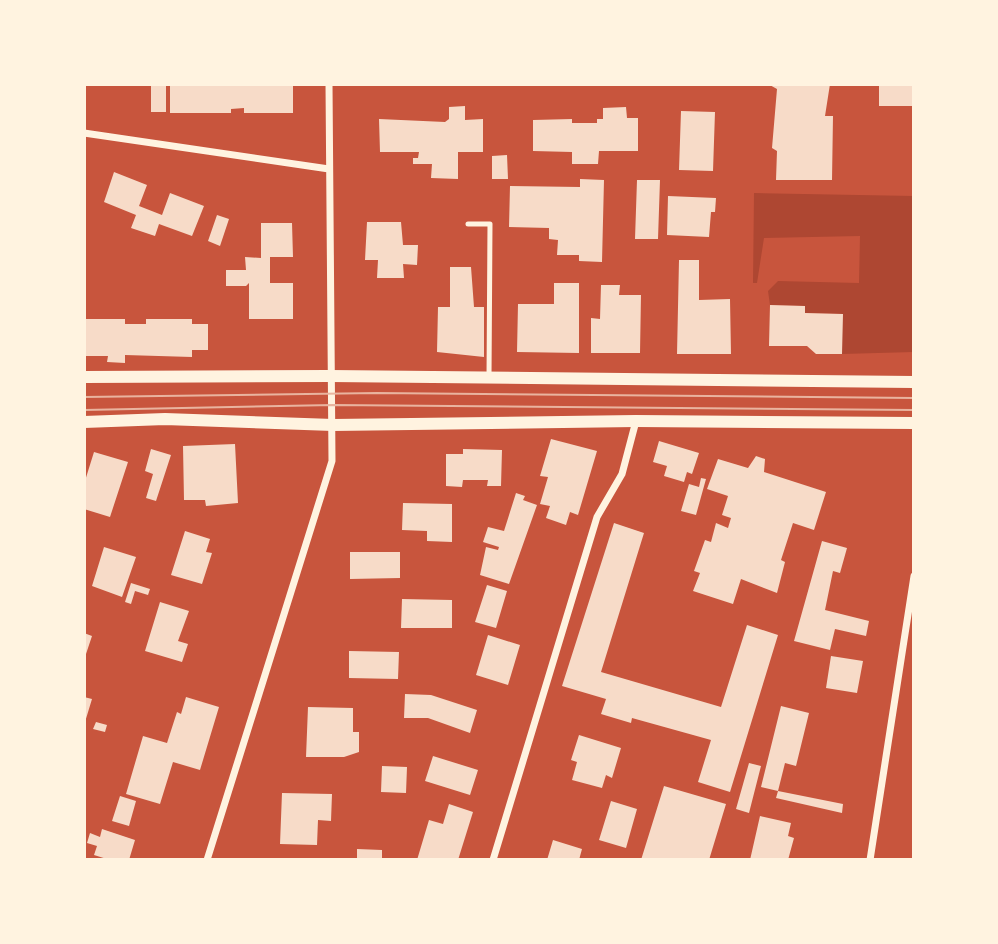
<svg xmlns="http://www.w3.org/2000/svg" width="998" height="944" viewBox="0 0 998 944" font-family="'Roboto Condensed',sans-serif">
<rect width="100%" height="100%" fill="#c8553d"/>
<path fill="#ae4732" d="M 754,193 L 914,196 L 914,352 L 842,354 L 842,314 L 805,313 L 804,306 L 770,305 L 768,291 L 778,281 L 859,283 L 860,236 L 764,238 L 757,283 L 753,283 Z"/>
<path fill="#f7dbc8" d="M 293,84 L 293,113 L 244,113 L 244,108 L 231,109 L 231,113 L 170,113 L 170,85 Z
M 768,84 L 830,84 L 825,116 L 833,116 L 832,180 L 776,180 L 777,151 L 772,148 L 777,89 Z
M 879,84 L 914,84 L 914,106 L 879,106 Z
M 151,85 L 166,85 L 166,112 L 151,112 Z
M 465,106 L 465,120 L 483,119 L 483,152 L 458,152 L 458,179 L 431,178 L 432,164 L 413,164 L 413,158 L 418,158 L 419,152 L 380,152 L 379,119 L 445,122 L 449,119 L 449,107 Z
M 626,107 L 627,118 L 638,118 L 638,151 L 599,151 L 598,164 L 572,164 L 572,152 L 533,151 L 533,120 L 572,119 L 572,123 L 597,123 L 597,119 L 603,119 L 603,108 Z
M 681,111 L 715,112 L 713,171 L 679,170 Z
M 507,155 L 508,179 L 492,179 L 492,156 Z
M 114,172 L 147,185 L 139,206 L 162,215 L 170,193 L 204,206 L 192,236 L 159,224 L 155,236 L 131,228 L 136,215 L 104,202 Z
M 580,179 L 604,180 L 602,262 L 579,261 L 579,255 L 557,255 L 558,240 L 549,239 L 549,228 L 509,227 L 510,186 L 580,187 Z
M 637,180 L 660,180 L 658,239 L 635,239 Z
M 668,196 L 716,198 L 715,212 L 711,212 L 709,237 L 667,235 Z
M 217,215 L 229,219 L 220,246 L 208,241 Z
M 367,222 L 401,222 L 403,245 L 418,245 L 417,265 L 403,264 L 404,278 L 377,278 L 378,260 L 365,260 Z
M 261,223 L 292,223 L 293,257 L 270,257 L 270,283 L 293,283 L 293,319 L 249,319 L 249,283 L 246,286 L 226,286 L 226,270 L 246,270 L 245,257 L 261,258 Z
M 679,260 L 699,260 L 699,300 L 730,299 L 731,354 L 677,354 Z
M 450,267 L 471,267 L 474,307 L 484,307 L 484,357 L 437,352 L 438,307 L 450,307 Z
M 554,283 L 579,283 L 579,353 L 517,352 L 518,304 L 554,304 Z
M 601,285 L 620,285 L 619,295 L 641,295 L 640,353 L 591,353 L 591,318 L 600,319 Z
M 770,305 L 805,306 L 805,313 L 843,314 L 842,354 L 816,354 L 807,346 L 769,346 Z
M 84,319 L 125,319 L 125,324 L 146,324 L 146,319 L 192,319 L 192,324 L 208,324 L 208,350 L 192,350 L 192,357 L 125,355 L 125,363 L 107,362 L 108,356 L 84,356 Z
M 551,439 L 597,451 L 578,515 L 570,512 L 566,525 L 546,518 L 550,506 L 540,504 L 548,477 L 540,476 Z
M 659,441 L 699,453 L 692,474 L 687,472 L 684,482 L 664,476 L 667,466 L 653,462 Z
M 235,444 L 238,503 L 206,506 L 205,500 L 184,500 L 183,446 Z
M 151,449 L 171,455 L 156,501 L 146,498 L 153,474 L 145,471 Z
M 463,449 L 502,450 L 501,486 L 487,486 L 488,480 L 463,480 L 462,487 L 446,486 L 446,454 L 463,454 Z
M 94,452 L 128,462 L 110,517 L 84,509 L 84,484 Z
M 756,456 L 765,459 L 764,472 L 826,492 L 814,530 L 793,523 L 781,560 L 785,562 L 777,593 L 741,579 L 733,604 L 693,591 L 700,573 L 694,571 L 705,540 L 711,542 L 716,523 L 728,528 L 731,518 L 722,515 L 728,496 L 707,489 L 718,459 L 748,468 Z
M 701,478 L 706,479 L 696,515 L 681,511 L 689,484 L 699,487 Z
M 516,493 L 525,496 L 523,500 L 537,505 L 509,584 L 480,575 L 486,547 L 498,550 L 499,547 L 483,542 L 488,527 L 504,531 Z
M 403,503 L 452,504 L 452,542 L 427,541 L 427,531 L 402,530 Z
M 614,523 L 644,533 L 601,672 L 721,707 L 747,625 L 778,635 L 730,792 L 698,782 L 711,740 L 632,718 L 631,723 L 601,714 L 606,699 L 562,686 Z
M 185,531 L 210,539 L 206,552 L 212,553 L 202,584 L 171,575 Z
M 822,541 L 847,548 L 840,573 L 833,571 L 825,610 L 869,621 L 866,636 L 835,629 L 830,650 L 794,641 Z
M 104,547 L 136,557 L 122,597 L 92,586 Z
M 350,552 L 400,552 L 400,578 L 350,579 Z
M 131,583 L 150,589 L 148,595 L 135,591 L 131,604 L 125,602 Z
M 487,585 L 507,591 L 496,628 L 475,622 Z
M 402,599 L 452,600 L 452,628 L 401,628 Z
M 160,602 L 189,611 L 178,641 L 188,644 L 182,662 L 145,651 Z
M 84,633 L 92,636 L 86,654 L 84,653 Z
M 488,635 L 520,645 L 508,685 L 476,675 Z
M 349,651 L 399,652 L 398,679 L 349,678 Z
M 831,656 L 863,661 L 857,693 L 826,688 Z
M 405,694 L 431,695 L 477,710 L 470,733 L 428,718 L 404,718 Z
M 84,697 L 92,699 L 85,722 L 84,722 Z
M 186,697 L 219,707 L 200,770 L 173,762 L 160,804 L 126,794 L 143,736 L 167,743 L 177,712 L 181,714 Z
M 781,706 L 809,713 L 796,766 L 785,763 L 778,791 L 761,787 Z
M 308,707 L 353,708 L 353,732 L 359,732 L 359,752 L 344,757 L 306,757 Z
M 96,722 L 107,725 L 105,732 L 93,729 Z
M 579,735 L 621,748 L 612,778 L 606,775 L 602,788 L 572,780 L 577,762 L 571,760 Z
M 433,756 L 478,770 L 470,795 L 425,781 Z
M 749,763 L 761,766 L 749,813 L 736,809 Z
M 382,766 L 407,767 L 406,793 L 381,792 Z
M 664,786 L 726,804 L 709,860 L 641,860 Z
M 778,791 L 843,804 L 842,813 L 776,798 Z
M 282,793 L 332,794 L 331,821 L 318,820 L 317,845 L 280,844 Z
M 120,796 L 136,801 L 129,826 L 112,821 Z
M 611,801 L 637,809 L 626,848 L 599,840 Z
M 449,804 L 473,812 L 458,860 L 417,860 L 429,820 L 443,824 Z
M 760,816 L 791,823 L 788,836 L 794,838 L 788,860 L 750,860 Z
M 102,829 L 135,840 L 129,860 L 110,860 L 94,855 L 97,846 L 87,843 L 90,833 L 100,837 Z
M 553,840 L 582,849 L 579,860 L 547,860 Z
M 357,849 L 382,850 L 382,860 L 357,860 Z"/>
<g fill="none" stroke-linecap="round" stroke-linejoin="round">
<path stroke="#fff3e0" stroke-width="5" d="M 468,224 L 490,224 L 489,378"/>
<path stroke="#fff3e0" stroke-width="7" d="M 84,133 L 329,169
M 207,860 L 332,461 L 329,84
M 493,860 L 597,517 L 622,474 L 636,421
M 870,860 L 914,576"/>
<path stroke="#fff3e0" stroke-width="12" d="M 84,377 L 330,376 L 914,382
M 84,422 L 165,419 L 333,425 L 636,421 L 914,423"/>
<path stroke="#e9b49f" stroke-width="2" d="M 84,397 L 377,393 L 914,398
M 84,410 L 333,405 L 914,410"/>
</g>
<rect width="998" height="944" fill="none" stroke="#fff3e0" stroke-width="172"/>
</svg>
